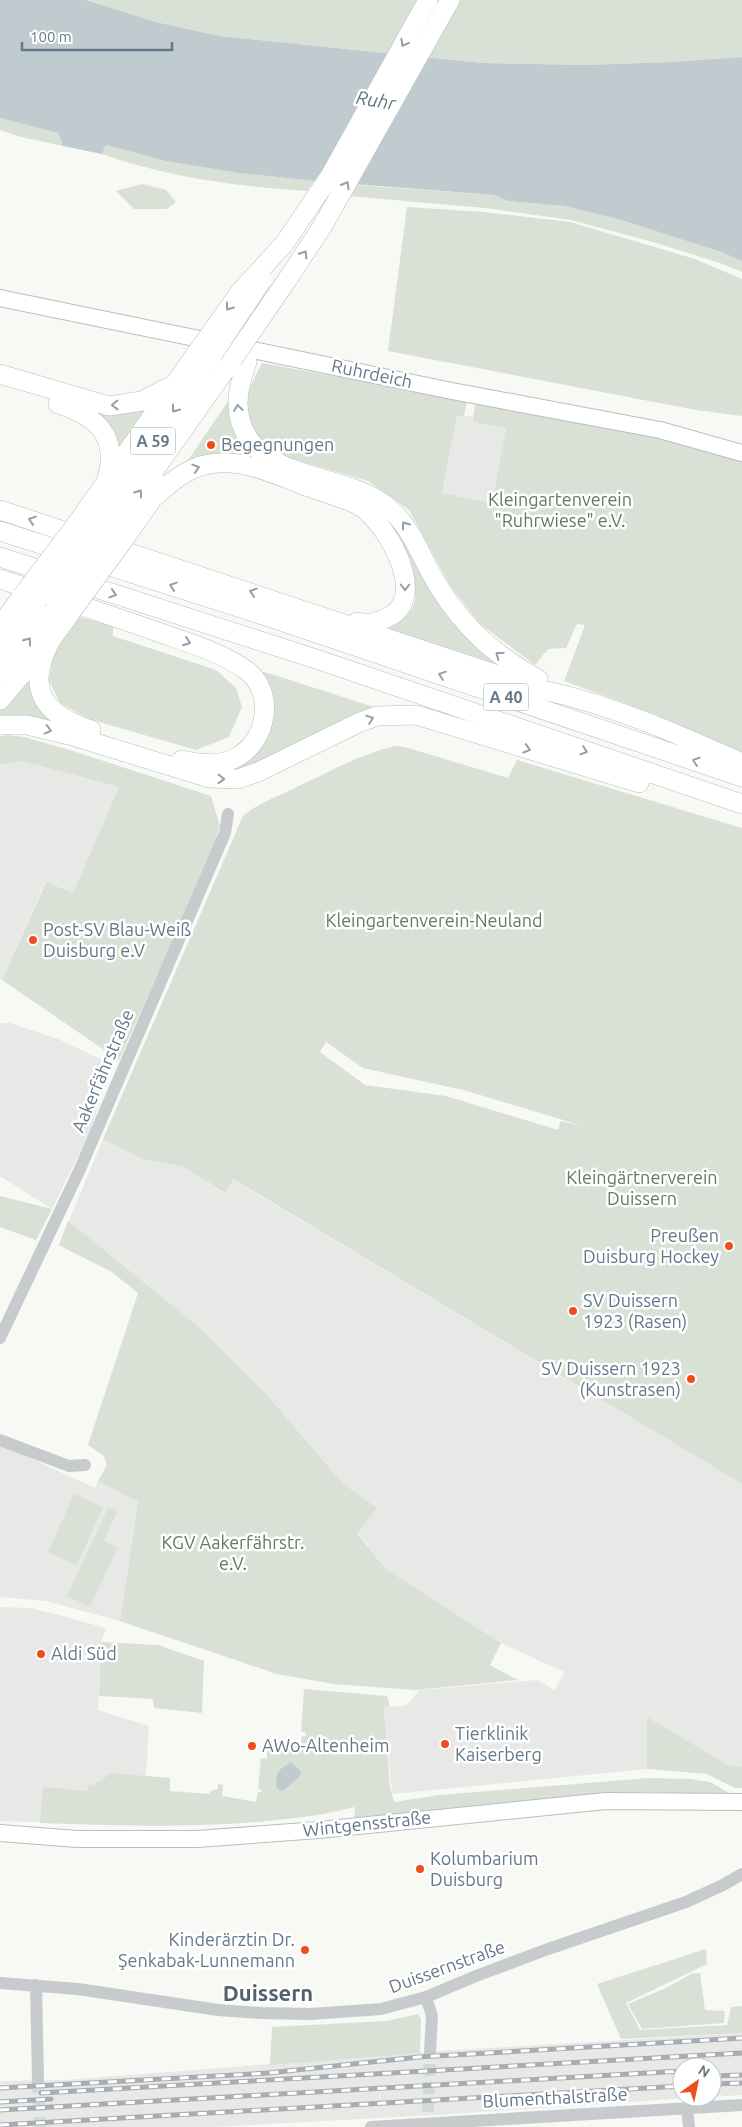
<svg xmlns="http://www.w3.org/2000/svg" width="742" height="2127" viewBox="0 0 742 2127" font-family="Ubuntu,sans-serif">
<rect width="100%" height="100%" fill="#f8f8f4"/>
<path fill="#e8e9e7" d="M 457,414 L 473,417 L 475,422 L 506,428 L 492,503 L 442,493 Z
M 22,761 L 119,787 L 73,893 L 45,882 L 2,980 L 0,979 L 0,765 Z
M 0,1023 L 10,1023 L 58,1039 L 111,1064 L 91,1129 L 52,1209 L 0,1176 Z
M 103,1139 L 142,1159 L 184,1167 L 224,1193 L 232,1179 L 742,1484 L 742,1767 L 728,1765 L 647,1718 L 647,1769 L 392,1794 L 384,1707 L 406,1706 L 420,1690 L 537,1680 L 555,1690 L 564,1672 L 501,1643 L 386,1569 L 311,1472 L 138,1293 L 112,1272 L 59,1245 Z
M 0,1444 L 95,1488 L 98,1481 L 138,1502 L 120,1621 L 46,1601 L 0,1597 Z
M 0,1607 L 32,1608 L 106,1628 L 101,1642 L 98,1710 L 149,1726 L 143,1825 L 0,1821 Z
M 742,2033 L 742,2095 L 712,2097 L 712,2067 L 682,2067 L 682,2097 L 705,2097 L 436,2115 L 213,2127 L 0,2127 L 0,2081 L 66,2080 L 439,2051 Z"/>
<path fill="#d9e0d5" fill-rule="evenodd" d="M 86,0 L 742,0 L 742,57 L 671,62 L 586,65 L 483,63 L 219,36 L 156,22 Z
M 0,118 L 58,133 L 63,146 L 21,137 L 0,130 Z
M 106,145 L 165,161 L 239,173 L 314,181 L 307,191 C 236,186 170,178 102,154 Z
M 142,184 L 166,190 L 176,202 L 167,209 L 134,209 L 116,191 Z
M 356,185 L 494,195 L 508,201 L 564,206 L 618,219 L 721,252 L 742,261 L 742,272 L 723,264 L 656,243 L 571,220 L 485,208 L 349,196 Z
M 407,207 L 484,212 L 570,222 L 695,259 L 742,279 L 742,416 L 696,410 L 388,351 Z
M 262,363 L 467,400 L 464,416 L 457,415 L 442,493 L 492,503 L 506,428 L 474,422 L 473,417 L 476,402 L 656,436 L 742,460 L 742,756 L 657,715 L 564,681 L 585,625 L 577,624 L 566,648 L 548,649 L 535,665 L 480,624 L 451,587 L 409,510 L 368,481 L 286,457 L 259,440 L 246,413 L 249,389 Z
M 231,397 L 266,462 L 186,463 Z
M 152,403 L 116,456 L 78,404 Z
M 374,503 L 392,518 L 508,668 L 388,629 C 399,623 412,614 415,601 C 419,578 385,525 374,503 Z
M 78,617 L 113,625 L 113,636 L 216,670 L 236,688 L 242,707 L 229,737 L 196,750 L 89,719 L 60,703 L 49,681 L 53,654 Z
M 255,670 L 271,674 L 377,708 L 257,765 L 227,771 L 264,741 Z
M 32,671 L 59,722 L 0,718 L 0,707 Z
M 8,735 L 24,737 L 70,750 L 211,796 L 220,826 L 208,862 L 119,1060 L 2,980 L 46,882 L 73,893 L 119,787 L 22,761 L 0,765 L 0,736 Z
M 395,746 L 405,747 L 508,778 L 517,760 L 742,828 L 742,1484 L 233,1179 L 225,1193 L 184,1167 L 142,1159 L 103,1139 L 243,816 C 258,803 277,797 295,788 C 327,773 360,754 395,746 ZM 326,1042 L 363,1068 L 467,1091 L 583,1126 L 561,1121 L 558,1130 L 446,1096 L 365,1085 L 320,1052 Z
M 0,1196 L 52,1209 L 36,1240 L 0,1227 Z
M 68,1221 L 200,1328 L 266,1394 L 343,1484 L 377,1508 L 357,1533 L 386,1569 L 501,1643 L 490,1665 L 518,1680 L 415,1690 L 334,1684 L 277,1674 L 120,1621 L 138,1502 L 98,1481 L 107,1465 L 104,1456 L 88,1445 L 138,1293 L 112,1272 L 59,1245 Z
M 74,1494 L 103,1507 L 77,1565 L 48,1552 Z
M 108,1508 L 117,1512 L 104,1541 L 118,1547 L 90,1607 L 67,1596 Z
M 101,1642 L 158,1645 L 204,1661 L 202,1713 L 154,1708 L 153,1699 L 99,1696 Z
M 304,1689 L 387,1696 L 390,1706 L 384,1707 L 390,1788 L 394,1802 L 440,1795 L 649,1778 L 691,1779 L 710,1782 L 731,1794 L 636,1792 L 601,1795 L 354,1820 L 355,1807 C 338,1811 320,1815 303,1817 C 216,1829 127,1826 40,1823 L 43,1787 L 87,1791 L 88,1785 L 92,1785 L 96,1782 L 98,1783 L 111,1773 L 170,1778 L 170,1791 L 210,1794 L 210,1791 L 218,1789 L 218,1784 L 223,1785 L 222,1796 L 256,1802 L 258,1792 L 261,1792 L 262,1790 L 258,1788 L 261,1758 L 267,1759 L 268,1743 L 301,1744 L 302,1736 L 306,1736 L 306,1733 L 301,1731 Z
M 647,1717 L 728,1765 L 742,1767 L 742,1788 L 735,1788 L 707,1774 L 647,1769 Z
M 706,1949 L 707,1964 L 626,2003 L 640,2030 L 727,2025 L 731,2007 L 742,2006 L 742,2033 L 621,2039 L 597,1984 Z
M 700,1973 L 705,2010 L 725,2011 L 724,2023 L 642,2029 L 628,2004 L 668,1987 L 691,1974 Z
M 418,2014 L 421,2019 L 420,2053 L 270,2065 L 272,2027 L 387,2021 Z"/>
<path fill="#c0cbd0" d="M 0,0 L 86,0 L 156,22 L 219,36 L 483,63 L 586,65 L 671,62 L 742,57 L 742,261 L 721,252 L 618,219 L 564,206 L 508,201 L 494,195 L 314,181 L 239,173 L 165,161 L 106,145 L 102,154 L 63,146 L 58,133 L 0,118 Z
M 291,1762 L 301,1771 L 300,1776 L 283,1791 L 280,1790 L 276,1787 C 277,1769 278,1771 291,1762 Z"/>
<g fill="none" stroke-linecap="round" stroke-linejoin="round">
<path stroke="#d3d8d9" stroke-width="12" stroke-dasharray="12 6" stroke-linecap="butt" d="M 38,2081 L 40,2127
M 428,2112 L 430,2052"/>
<g stroke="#babec2" stroke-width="18">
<path id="major" d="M 0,298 L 452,391 L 660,430 L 742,453
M 0,1833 L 77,1839 L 197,1839 L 319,1830 L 606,1801 L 742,1802"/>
</g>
<g stroke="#b9bdc0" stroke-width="20">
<path id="highway" d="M 284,244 L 330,176 L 428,0
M 287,280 L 322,227 L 450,0
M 247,362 C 237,390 232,415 250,441 C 281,481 351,475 389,508 C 413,529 422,560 439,587 C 464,628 496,656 538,679
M 0,374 L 109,406 L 142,401 L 171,386
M 58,404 C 97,416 119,436 107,479
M 157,495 C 175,478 193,464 219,463 C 248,461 279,476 306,486 C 323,492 340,497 356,504 C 363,507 371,515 376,521 C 395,542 426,602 386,618 C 376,623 368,625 357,622
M 0,510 L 543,690 C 612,705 678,734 742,763
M 78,522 L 198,351
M 93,527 L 213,354
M 0,531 L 269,617 L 742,777
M 110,533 L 233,359
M 125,538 L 162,485
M 0,557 L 322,661 L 742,804
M 0,579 C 52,596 104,613 155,631 C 186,642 219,651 246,670 C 276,692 267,741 237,757 C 220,767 200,764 182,760
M 0,626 L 22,596
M 51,640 C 25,688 42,714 91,730
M 0,650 L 37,601
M 0,675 L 56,607
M 0,700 L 51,640 L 71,612
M 0,725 L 27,725 L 73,736 L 209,778 L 238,779 L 258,772 L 358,723 L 377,716 L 416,715 L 639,783"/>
</g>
<path stroke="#c7cbce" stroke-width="12" d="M 0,1338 L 80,1169 L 225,833 L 228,814
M 0,1440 L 69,1466 L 85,1465
M 0,1983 L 78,1989 L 218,2010 L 260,2013 L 310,2014 L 381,2009 L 426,1997 L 476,1976 L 548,1949 L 686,1902 L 723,1885 L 742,1874
M 36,1985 L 38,2081
M 426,1997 L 432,2016 L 430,2052
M 687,2108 L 689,2127
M 371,2127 L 742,2105"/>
<use href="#major" stroke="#fff" stroke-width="16"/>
<use href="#highway" stroke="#fff" stroke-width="19"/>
<g stroke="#a7adb3" stroke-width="5">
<path id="rail" d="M 712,2076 L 742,2075
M 712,2084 L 742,2083
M 0,2088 L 268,2073 L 419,2057 L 742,2038
M 41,2093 L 742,2053
M 0,2102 L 51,2099
M 0,2110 L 682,2071
M 0,2125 L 682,2086"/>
</g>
<use href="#rail" stroke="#fff" stroke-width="3" stroke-dasharray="9" stroke-linecap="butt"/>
<g stroke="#b9bdc0" stroke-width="20" stroke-linecap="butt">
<path id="highway-bridge" d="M 198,351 L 240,292 L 284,244
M 213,354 L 262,280
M 233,359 L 287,280
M 22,596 L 78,522
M 37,601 L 93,527
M 56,607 L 110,533
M 71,612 L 125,538"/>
</g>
<use href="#highway-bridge" stroke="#fff" stroke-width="19"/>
</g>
<defs><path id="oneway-chevron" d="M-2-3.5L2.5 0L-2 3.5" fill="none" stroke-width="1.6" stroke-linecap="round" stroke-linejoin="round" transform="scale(1.25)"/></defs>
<g stroke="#92a0ac">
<use href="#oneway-chevron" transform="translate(404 43) rotate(119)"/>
<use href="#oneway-chevron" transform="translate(346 185) rotate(-60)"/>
<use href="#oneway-chevron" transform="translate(304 254) rotate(-57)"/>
<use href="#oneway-chevron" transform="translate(229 307) rotate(126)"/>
<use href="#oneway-chevron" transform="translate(115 405) rotate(179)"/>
<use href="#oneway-chevron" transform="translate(238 408) rotate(-97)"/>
<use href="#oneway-chevron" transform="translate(175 409) rotate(125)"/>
<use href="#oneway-chevron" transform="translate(196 468) rotate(-18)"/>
<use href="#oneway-chevron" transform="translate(139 493) rotate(-54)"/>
<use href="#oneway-chevron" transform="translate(32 520) rotate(-162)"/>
<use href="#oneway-chevron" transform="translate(405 525) rotate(-126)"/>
<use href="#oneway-chevron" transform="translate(173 586) rotate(-162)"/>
<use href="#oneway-chevron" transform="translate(405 587) rotate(90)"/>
<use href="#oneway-chevron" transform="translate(253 592) rotate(-162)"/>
<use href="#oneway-chevron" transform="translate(113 594) rotate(18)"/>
<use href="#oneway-chevron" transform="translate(28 641) rotate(-52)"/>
<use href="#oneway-chevron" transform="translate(187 642) rotate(20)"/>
<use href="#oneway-chevron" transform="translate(499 655) rotate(-143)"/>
<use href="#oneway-chevron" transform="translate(442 675) rotate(-161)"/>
<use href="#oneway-chevron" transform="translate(370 719) rotate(-19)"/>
<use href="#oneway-chevron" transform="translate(48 730) rotate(14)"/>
<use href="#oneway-chevron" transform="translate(527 749) rotate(16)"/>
<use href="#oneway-chevron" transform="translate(584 751) rotate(19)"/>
<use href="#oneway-chevron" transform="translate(696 761) rotate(-161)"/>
<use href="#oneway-chevron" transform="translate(221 779) rotate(2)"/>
</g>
<g fill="#f04d1c" stroke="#fff" stroke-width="2">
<circle cx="211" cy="445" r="5"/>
<circle cx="33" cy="940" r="5"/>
<circle cx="729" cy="1246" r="5"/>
<circle cx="573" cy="1311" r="5"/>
<circle cx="691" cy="1379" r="5"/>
<circle cx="41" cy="1654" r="5"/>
<circle cx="445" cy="1744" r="5"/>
<circle cx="252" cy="1746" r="5"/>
<circle cx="420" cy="1869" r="5"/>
<circle cx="305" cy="1950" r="5"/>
</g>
<g text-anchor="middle" stroke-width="5" stroke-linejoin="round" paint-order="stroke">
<g fill="#fff" stroke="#92a0ac" stroke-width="1">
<rect x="130.5" y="427.5" width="45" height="27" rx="4"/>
<rect x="483.5" y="683.5" width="45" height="27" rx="4"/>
</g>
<g font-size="16" font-weight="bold" fill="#647888">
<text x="153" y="447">A 59</text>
<text x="506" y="703">A 40</text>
</g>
<g font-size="18" fill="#647888" stroke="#fff">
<text transform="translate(372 374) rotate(12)" y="6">Ruhrdeich</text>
<text transform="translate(103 1071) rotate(-67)" y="6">Aakerfährstraße</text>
<text transform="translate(367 1824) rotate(-6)" y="6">Wintgensstraße</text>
<text transform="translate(447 1967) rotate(-20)" y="6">Duissernstraße</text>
<text transform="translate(555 2098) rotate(-3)" y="6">Blumenthalstraße</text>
</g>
<g font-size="18" fill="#647888" stroke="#fff" text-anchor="start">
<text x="221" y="451">Begegnungen</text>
<text x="43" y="936">Post-SV Blau-Weiß<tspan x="43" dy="21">Duisburg e.V</tspan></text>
<text x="719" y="1242" text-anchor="end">Preußen<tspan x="719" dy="21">Duisburg Hockey</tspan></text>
<text x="583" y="1307">SV Duissern<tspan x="583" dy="21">1923 (Rasen)</tspan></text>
<text x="681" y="1375" text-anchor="end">SV Duissern 1923<tspan x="681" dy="21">(Kunstrasen)</tspan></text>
<text x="51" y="1660">Aldi Süd</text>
<text x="455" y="1740">Tierklinik<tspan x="455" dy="21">Kaiserberg</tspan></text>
<text x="262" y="1752">AWo-Altenheim</text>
<text x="430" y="1865">Kolumbarium<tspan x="430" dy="21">Duisburg</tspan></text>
<text x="295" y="1946" text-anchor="end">Kinderärztin Dr.<tspan x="295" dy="21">Şenkabak-Lunnemann</tspan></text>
</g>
<g font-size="18" fill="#657960" stroke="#fff">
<text x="560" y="506">Kleingartenverein<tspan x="560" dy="21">"Ruhrwiese" e.V.</tspan></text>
<text x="434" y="927">Kleingartenverein-Neuland</text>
<text x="642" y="1184">Kleingärtnerverein<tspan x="642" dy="21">Duissern</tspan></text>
<text x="233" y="1549">KGV Aakerfährstr.<tspan x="233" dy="21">e.V.</tspan></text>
</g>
<g font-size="19" font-style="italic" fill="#607a83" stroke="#fff">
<text transform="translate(376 100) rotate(10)" y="7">Ruhr</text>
</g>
<g font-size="22" font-weight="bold" fill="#53616c" stroke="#fff">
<text x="268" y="2001">Duissern</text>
</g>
</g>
<g transform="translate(697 2082) rotate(33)"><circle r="24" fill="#ffffff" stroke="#c1c9cf"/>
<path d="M0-4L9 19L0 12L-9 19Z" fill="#f04d1c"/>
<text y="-8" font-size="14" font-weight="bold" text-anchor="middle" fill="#647888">N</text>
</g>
<path d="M22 42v8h150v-8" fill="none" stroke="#647888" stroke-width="2.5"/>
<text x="30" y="42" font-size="15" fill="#647888" stroke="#ffffff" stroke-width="4" paint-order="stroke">100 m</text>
</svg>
